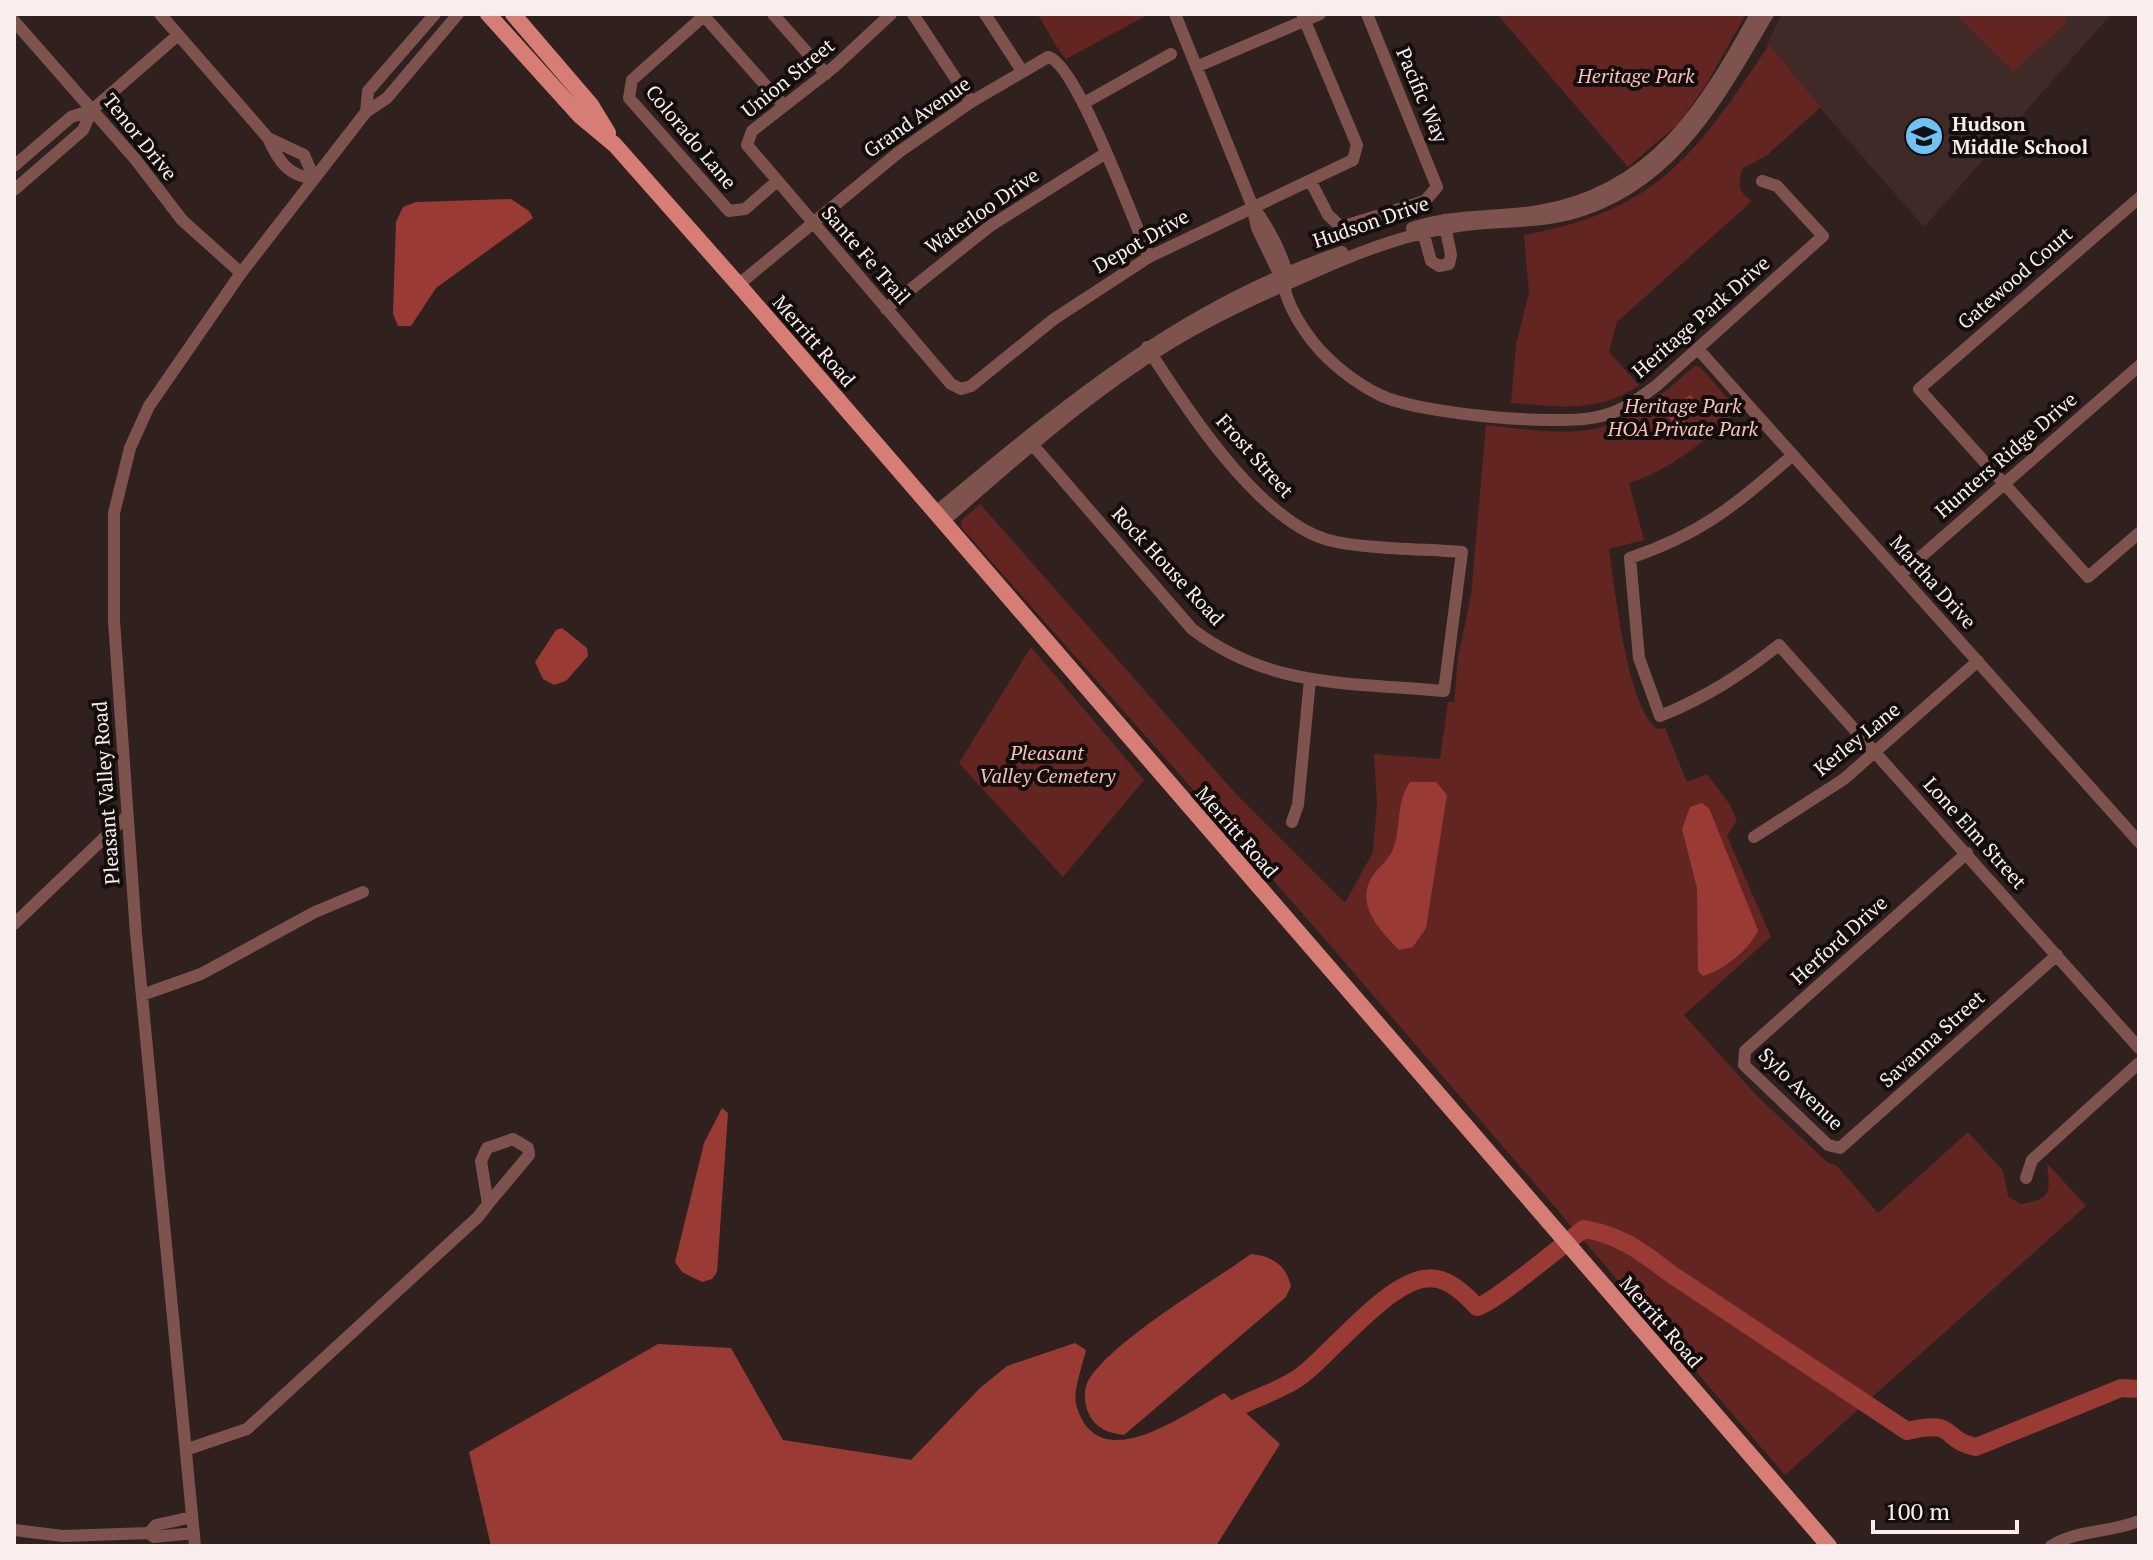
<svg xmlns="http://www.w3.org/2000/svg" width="2153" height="1560" viewBox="0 0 2153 1560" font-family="'PT Serif',serif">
<rect width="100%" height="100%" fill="#30211f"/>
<path fill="#402a28" d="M 1782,14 L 2111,14 L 1924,227 L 1766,46 Z"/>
<path fill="#632521" d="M 1037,14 L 1149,14 L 1066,59 C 1054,46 1048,29 1037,14 Z
M 1497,14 L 1746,14 L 1706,85 L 1678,124 L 1628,167 Z
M 1955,14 L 2062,14 L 2068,21 L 2013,72 Z
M 1769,45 L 1821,107 L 1766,156 L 1743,168 C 1737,184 1738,192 1752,201 L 1617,322 L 1609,352 L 1639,385 C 1598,414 1558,406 1511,403 L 1516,345 L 1529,293 L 1524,235 C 1659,211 1697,152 1769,45 Z
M 1695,366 L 1700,367 L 1738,410 C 1704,441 1673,469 1629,483 L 1644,540 L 1609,549 C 1615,589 1627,707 1657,729 L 1665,728 L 1687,782 L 1707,774 L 1730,805 L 1737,821 L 1727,836 L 1771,937 L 1684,1015 L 1757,1096 L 1827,1162 L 1837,1166 L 1878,1213 L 1968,1132 L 2003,1171 L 2008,1196 L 2020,1204 C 2055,1199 2049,1190 2047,1163 L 2086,1206 L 1785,1475 L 1317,930 L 962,528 L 961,521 L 980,504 L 1236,794 L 1345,903 L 1373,852 L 1377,803 L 1374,754 L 1440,759 L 1448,702 L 1454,702 L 1458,657 L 1471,596 L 1486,425 C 1594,438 1612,439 1695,366 Z
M 1031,647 L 1144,780 L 1063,877 L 959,763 Z"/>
<path fill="#9a3a34" d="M 511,199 L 529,211 L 533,218 L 436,288 L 411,326 L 398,326 L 393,314 L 396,222 L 403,207 L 416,202 Z
M 1690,395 L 1701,408 L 1678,427 L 1667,415 Z
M 562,628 L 587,648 L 588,656 L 566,681 L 554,685 L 543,679 L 535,662 L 556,630 Z
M 1410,782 L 1436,782 L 1447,795 L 1426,928 L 1413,947 L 1399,950 C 1379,929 1353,903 1374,874 C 1380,866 1390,858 1393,849 C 1402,825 1395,804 1410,782 Z
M 1702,803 L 1709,808 L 1758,930 C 1751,949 1722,971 1703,976 L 1698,971 L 1697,888 L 1682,829 L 1690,807 Z
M 722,1108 L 728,1113 L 717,1272 L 712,1279 L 702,1282 L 682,1272 L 675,1262 L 704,1143 Z
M 1251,1254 C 1272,1256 1286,1265 1291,1286 L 1286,1297 L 1124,1435 C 1109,1433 1096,1429 1089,1414 C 1084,1404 1083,1389 1089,1379 C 1115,1339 1209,1284 1251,1254 Z
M 1075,1343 L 1086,1350 C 1083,1364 1073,1390 1076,1404 C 1097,1481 1183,1414 1224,1393 L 1280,1444 L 1216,1546 L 491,1546 L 469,1452 L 658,1344 L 731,1348 L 783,1440 L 911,1460 L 980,1388 L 1007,1366 Z"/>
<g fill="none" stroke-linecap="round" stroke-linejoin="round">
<path stroke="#9a3a34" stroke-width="18" d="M 1220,1418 C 1245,1399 1277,1394 1301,1376 C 1333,1353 1396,1269 1437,1279 C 1453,1282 1467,1296 1477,1307 C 1494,1303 1563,1244 1584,1229 C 1619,1235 1640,1250 1668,1272 L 1907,1431 C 1958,1419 1940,1439 1976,1447 L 2121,1388 L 2139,1389"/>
<path stroke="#7e534e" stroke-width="12" d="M 160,14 L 268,138
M 706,14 L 632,80 L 629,98 L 729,211 L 745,209 L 776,182
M 773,14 L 826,74
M 891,14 L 834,67 L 752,131 L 747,145 L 951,384 L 961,389 L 971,386 L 1054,319 L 1149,257 L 1353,160 L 1357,145 L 1302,14
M 913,14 L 971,102
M 985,14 L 1022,71
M 1175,14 L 1252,205 L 1257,228 L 1283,282
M 704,16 L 784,106
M 14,21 L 136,160 L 182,220 L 241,273
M 1196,67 L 1320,14
M 1084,103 L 1171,54
M 366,112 L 368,91 L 435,14
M 268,138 L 304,155 L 314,178 C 288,177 278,160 268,138 Z
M 14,166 L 71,117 L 92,110 L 178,35
M 1310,180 L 1328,215 L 1341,227 L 1425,201 L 1437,187 L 1367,14
M 14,190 L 83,130 L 92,110
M 2139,198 L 1919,389 L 2088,577 L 2139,533
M 1252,205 C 1266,224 1279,247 1286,270 C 1288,278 1284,286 1286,294 C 1291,310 1303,329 1313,342 C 1330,363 1355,383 1380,395 C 1418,414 1555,426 1597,417 C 1620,413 1637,400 1656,386 L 1823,236 L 1777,186 L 1762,181
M 1412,228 C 1454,214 1496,218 1539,211 C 1653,192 1705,108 1756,14
M 1422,228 L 1431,261 L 1439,266 L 1449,264 L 1451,255 L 1444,220
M 738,285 L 899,152 L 971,102 L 1048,57 C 1076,62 1135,224 1149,257
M 886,309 L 990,226 L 1106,153
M 1698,349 L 2139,842
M 1032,444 L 1192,629 C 1271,689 1350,682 1444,691 L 1462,552 C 1425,549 1362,549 1328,540 C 1258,520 1185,407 1147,347
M 1793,455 C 1736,504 1704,533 1630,558 L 1639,658 L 1660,716 C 1705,698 1741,675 1779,645 L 2139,1048
M 936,512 C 1064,406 1181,306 1342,252
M 944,521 C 1017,457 1089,393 1172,342 C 1223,311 1280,287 1335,263 C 1379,244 1426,229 1474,224 C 1506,221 1538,222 1570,214 C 1673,186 1718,98 1768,14
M 1900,575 L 2139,366
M 1292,822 L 1298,805 L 1310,679
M 1754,837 L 1844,779 L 1978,661
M 1967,853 L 1745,1051 L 1744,1065 L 1828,1145 L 1840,1148 L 2057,955
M 14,924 L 127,816
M 142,995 L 201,974 L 315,912 L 363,892
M 2026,1178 L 2032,1160 L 2139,1063
M 188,1449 L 247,1429 L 478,1217 L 488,1204 L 481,1161 L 487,1148 L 513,1139 L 528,1148 L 529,1155 L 488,1204
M 14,1530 L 63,1536 L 149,1533 L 154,1537 L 194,1533
M 149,1533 L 156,1525 L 192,1517
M 195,1546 L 136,934 L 114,621 L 114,513 L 130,448 L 149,406 L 241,273 L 366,112 L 387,98 L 458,14
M 2051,1546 C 2078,1529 2110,1533 2139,1521"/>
<path stroke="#d67e75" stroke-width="16" d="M 488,14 L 579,115 L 615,145 L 744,291 L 1829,1546
M 513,14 L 591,105 L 608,133"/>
</g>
<defs>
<g id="school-disc" transform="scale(2)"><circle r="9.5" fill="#6fc2f4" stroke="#130d0c"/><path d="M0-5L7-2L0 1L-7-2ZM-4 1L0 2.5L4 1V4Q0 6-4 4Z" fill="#111"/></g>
</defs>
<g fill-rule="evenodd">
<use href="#school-disc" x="1924" y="136"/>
</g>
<g text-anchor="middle" stroke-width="8" stroke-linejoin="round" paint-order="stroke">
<g font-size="20" font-style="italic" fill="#f7c0ba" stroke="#130d0c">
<text x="1636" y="83">Heritage Park</text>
<text x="1683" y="413">Heritage Park<tspan x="1683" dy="23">HOA Private Park</tspan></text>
<text x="1047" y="760">Pleasant<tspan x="1047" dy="23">Valley Cemetery</tspan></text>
</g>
<g font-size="20" fill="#f9eeed" stroke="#130d0c">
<text transform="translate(788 78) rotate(-39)" y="7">Union Street</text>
<text transform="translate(1422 95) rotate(67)" y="7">Pacific Way</text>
<text transform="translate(917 117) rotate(-35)" y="7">Grand Avenue</text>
<text transform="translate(140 137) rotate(51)" y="7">Tenor Drive</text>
<text transform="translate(691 137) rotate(50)" y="7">Colorado Lane</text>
<text transform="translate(982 211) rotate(-35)" y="7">Waterloo Drive</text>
<text transform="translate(1371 222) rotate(-19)" y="7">Hudson Drive</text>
<text transform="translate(1141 241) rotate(-30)" y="7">Depot Drive</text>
<text transform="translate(866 255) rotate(49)" y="7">Sante Fe Trail</text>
<text transform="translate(2015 278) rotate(-41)" y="7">Gatewood Court</text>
<text transform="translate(1701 317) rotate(-41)" y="7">Heritage Park Drive</text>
<text transform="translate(814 341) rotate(49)" y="7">Merritt Road</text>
<text transform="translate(2006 455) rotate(-41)" y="7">Hunters Ridge Drive</text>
<text transform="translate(1255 456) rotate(48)" y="7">Frost Street</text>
<text transform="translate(1168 566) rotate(47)" y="7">Rock House Road</text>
<text transform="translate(1933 582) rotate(48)" y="7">Martha Drive</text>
<text transform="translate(1857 739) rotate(-39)" y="7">Kerley Lane</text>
<text transform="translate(106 793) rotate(-94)" y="7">Pleasant Valley Road</text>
<text transform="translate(1237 832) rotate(49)" y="7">Merritt Road</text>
<text transform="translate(1975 833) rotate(48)" y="7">Lone Elm Street</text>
<text transform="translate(1839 940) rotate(-42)" y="7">Herford Drive</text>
<text transform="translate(1932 1039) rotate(-42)" y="7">Savanna Street</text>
<text transform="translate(1801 1089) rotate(44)" y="7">Sylo Avenue</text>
<text transform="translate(1661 1322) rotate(49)" y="7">Merritt Road</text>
</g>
<g font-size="20" font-weight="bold" fill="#f9eeed" stroke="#130d0c" text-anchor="start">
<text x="1952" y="131">Hudson<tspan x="1952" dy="23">Middle School</tspan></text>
</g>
</g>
<rect width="2153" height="1560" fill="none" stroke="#f9eeed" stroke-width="32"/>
<path d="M1873 1520v12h144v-12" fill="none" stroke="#f9eeed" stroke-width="4"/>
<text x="1885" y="1520" font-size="24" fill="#f9eeed" stroke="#130d0c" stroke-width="6" paint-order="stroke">100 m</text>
</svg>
